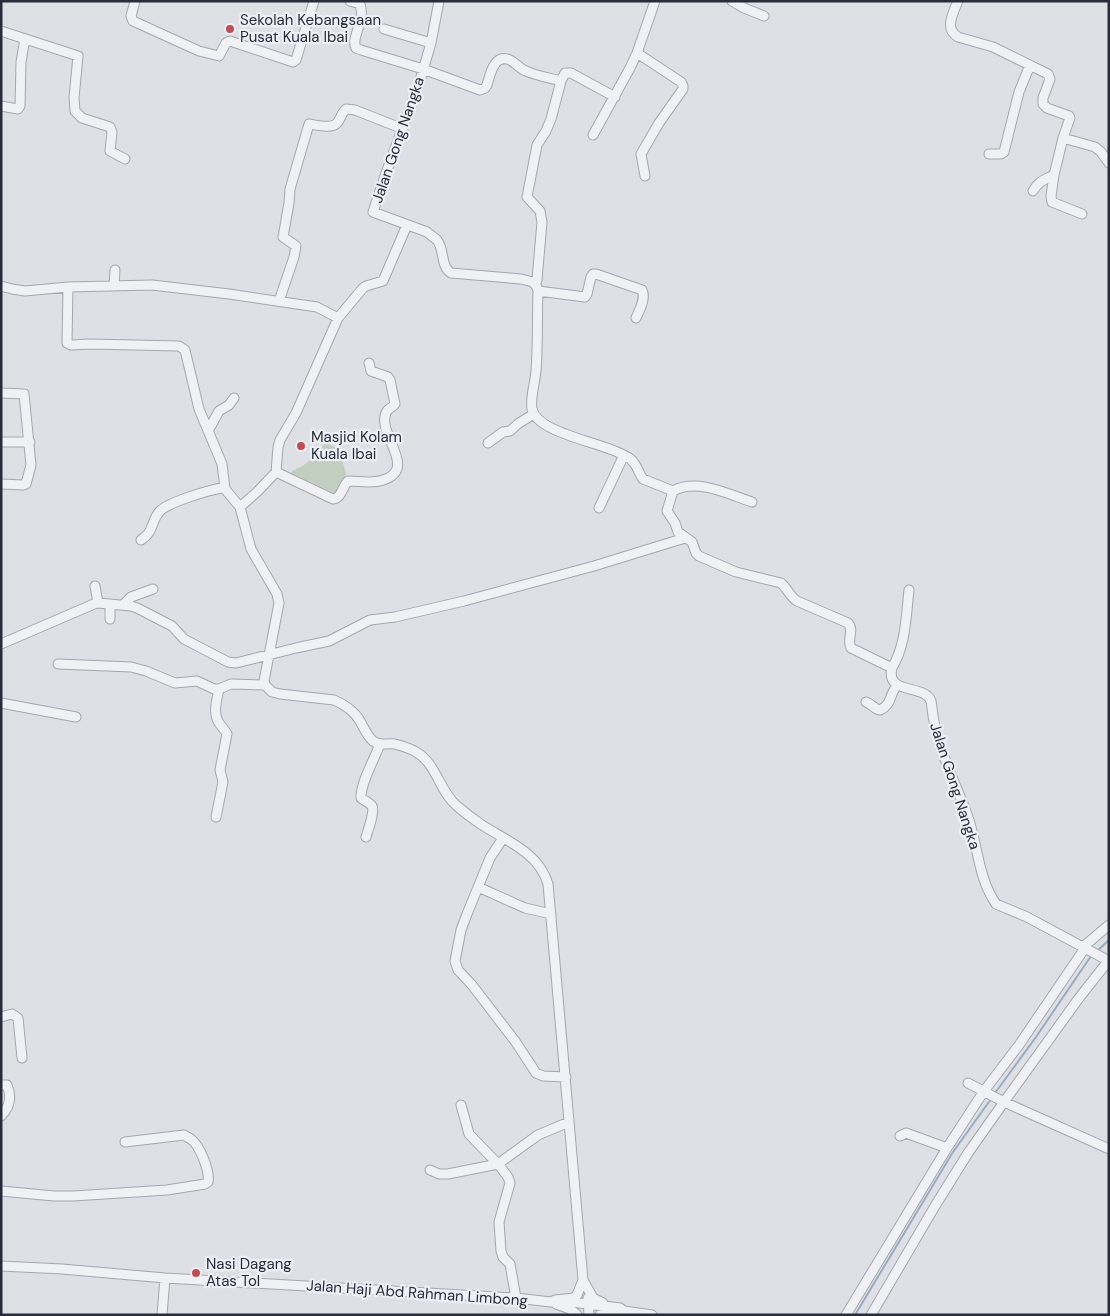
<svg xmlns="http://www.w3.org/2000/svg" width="1110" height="1316" viewBox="0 0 1110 1316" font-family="'DM Sans',sans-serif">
<rect width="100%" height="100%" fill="#dee0e6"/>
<path fill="#c2cfc0" d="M 325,442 L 339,449 L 346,474 L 339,492 L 336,494 L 291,473 L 292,471 C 305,466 319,455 325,442 Z"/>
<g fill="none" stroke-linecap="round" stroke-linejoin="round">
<path stroke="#9cabc2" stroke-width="2" d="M 1097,951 L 1109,940
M 995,1093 L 1036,1037 L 1091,956
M 855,1315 L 953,1152 L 991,1099"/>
<g stroke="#a4a7af" stroke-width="11">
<path id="minor" d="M 135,1 L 131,16 L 133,21 L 199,51 L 219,56 L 226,43 L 230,41 L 293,62 L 296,60 L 314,1
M 350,1 L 360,4 C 366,23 350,37 356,48 L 361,50 L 423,69 L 480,90 L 485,88 L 487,85 C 490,75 494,53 510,60 C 516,63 520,69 526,71 C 537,76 550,78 561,81
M 439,1 L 431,43 L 419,84 L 386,173 L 373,212 L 427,232 C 430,235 434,237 437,240 C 445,250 440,266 451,273 L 521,279 L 533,282 L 537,287 L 538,291 C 537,318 538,345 536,371 C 535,384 530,397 532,409 C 537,434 606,443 625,456 C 628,457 632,460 634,463 C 638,468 639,474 643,479 L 673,491
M 732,1 L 744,8 L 764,16
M 958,1 C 953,13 944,29 958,37 L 993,47 L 1048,74 L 1050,79 L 1043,98 L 1043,104 L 1047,108 L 1069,116 L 1070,118 L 1063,138 L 1095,147 L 1101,152 L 1109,163
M 384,29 L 431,43
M 1,31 L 78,56 L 74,98 L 75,111 L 82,118 L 110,127 L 112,132 L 110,151 L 125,159
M 637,53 L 681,82 L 683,86 L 683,89 L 659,123 L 641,154 L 645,176
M 1,106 L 18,109 L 20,106 L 21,62 L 25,39
M 593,135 L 630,68 L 637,53 L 655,1
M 989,154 L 1001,154 L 1004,152 L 1019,92 L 1030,65
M 1054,175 L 1051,196 L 1052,202 L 1082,214
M 1033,191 C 1039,181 1044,180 1054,175 L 1063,138
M 535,284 L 537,280 L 542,222 L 540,211 L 527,197 L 537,145 L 546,131 L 551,119 L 561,81 L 565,73 L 571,73 L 615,97
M 1,286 L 12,289 L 25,291 L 68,287 L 152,285 L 229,294 L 317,307 L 338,318 L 363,288 L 366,286 L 383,281 L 407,225
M 114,286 L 115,270
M 68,287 L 67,343 L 71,345 L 90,344 L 179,346 L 185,350 L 199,409 L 222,464 L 225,489
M 538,291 L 585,297 L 587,294 L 591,277 L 593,274 L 596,274 L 642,290 C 646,298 640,309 636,318
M 279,301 L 294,257 L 296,246 L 283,237 L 289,203 L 290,189 L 309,124 C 316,125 332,129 337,123 C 341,119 341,113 346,109 L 355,110 L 403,129
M 338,318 L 296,413 L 280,440 L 278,447 L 276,472 L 258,491 L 240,507 L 251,549 L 277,594 L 279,603 L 264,681 L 265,685 L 272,692 L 280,694 L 334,700 C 344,704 355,712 360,721 C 364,728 367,736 373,741 C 379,746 387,743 395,744 C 402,746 410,748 416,752 C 437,764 439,791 457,806 C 465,813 473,819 482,825 C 507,841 539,853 548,884 L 583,1280 L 577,1295 L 574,1298 L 555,1300
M 1,393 L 24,394 L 31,465 L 26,484 L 23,485 L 1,484
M 208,431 L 219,411 L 229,405 L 234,398
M 1,442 L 30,442
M 488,443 L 503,432 L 510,431 L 519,423 L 534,414
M 276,472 L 333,499 C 342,498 342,487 348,481 C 360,481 372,484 383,480 C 420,469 374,432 387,411 C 389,408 393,407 395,404 L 390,380 L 388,377 L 371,371 L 369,363
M 752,502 C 728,494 697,478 673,491 L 667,511 L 675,523 L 678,532 L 692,542 L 696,553 L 699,556 L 736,572 L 781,583 C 788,589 790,597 797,601 L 848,623 C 855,631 846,639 851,648 L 892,668 C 885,695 925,684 931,701 C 931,701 932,707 932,708 C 936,747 955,781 968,817 C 978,846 978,878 996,904 L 1027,917 L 1109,961
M 599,508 L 624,455
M 141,540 C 155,531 150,522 160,511 C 169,502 209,490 222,488 L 225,489 L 240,507
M 95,586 L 98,603
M 123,605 L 131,597 L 153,589
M 110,619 L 110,604
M 1,644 L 94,604 L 98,603 L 131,606 L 137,608 L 172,626 L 184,639 L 228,662 L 236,663 L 296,648 L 329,641 L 370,620 L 395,617 L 464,601 L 594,566 L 685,538
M 58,664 L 131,667 L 146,671 L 175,683 L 197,681 L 214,689 L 219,689 L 231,684 L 265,685
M 892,668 C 906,645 906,616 909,590
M 866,702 C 872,704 875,710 880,710 C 894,703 888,694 898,685
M 1,703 L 76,717
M 216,817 L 223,782 L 220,770 L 227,734 C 225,729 220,726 218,721 C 213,712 217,699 219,689
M 366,837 C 368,830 375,812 372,806 C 370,803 365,801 361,798 C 360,784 375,758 380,744
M 503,838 L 490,858 L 467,914 L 461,930 L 455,961 L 458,970 L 472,985 L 515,1041 L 536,1073 L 543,1076 L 566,1077
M 478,887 L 525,908 L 551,914
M 1083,947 L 1109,925
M 1,1017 L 12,1014 L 18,1018 L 22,1058
M 968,1083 L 1004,1102 L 1109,1149
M 1,1085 L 7,1085 C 12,1097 10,1107 1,1116
M 461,1105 L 469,1134 L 498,1164 L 508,1177 L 510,1183 L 499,1222 L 501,1251 L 503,1257 L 510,1264 L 516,1298
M 900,1136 L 906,1133 L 947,1148
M 430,1170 L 439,1174 L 448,1174 L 498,1164 L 538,1135 L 569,1122
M 1,1191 L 54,1196 L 73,1196 L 167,1190 L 205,1184 L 208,1182 C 210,1171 200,1146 191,1139 C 189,1138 185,1136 184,1135 L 125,1142
M 1,1266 L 62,1269 L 165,1278 L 516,1298 L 551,1302 L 555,1300 L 620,1308 L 624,1311 L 652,1315
M 583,1280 L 593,1298 L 603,1303
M 588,1298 L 589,1315
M 556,1304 L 570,1309 L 577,1315
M 162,1315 L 165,1278
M 600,1315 L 621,1312
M 846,1315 L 947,1148 L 984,1091 L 1019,1045 L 1085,948
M 871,1315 L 935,1206 L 968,1153 L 1004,1102 L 1079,998 L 1109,960"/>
</g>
<use href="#minor" stroke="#f0f1f4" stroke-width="9"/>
</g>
<g fill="#bf4e55" stroke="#edeff4" stroke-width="2">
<circle cx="230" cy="29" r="5"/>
<circle cx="301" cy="446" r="5"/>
<circle cx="196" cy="1273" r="5"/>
</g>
<g text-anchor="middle" stroke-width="4.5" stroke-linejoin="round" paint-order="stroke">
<g font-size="15" fill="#292d3b" stroke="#edeff4" text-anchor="start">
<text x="240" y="25">Sekolah Kebangsaan<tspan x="240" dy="17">Pusat Kuala Ibai</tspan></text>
<text x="311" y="442">Masjid Kolam<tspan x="311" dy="17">Kuala Ibai</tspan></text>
<text x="206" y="1269">Nasi Dagang<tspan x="206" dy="17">Atas Tol</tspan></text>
</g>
<g font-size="15" fill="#292d3b" stroke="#edeff4">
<text transform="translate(398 140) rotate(-71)" y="5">Jalan Gong Nangka</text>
<text transform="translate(955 786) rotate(72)" y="5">Jalan Gong Nangka</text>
<text transform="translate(417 1293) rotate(4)" y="5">Jalan Haji Abd Rahman Limbong</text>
</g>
</g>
<rect width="1110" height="1316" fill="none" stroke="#292d3b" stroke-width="5"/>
</svg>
